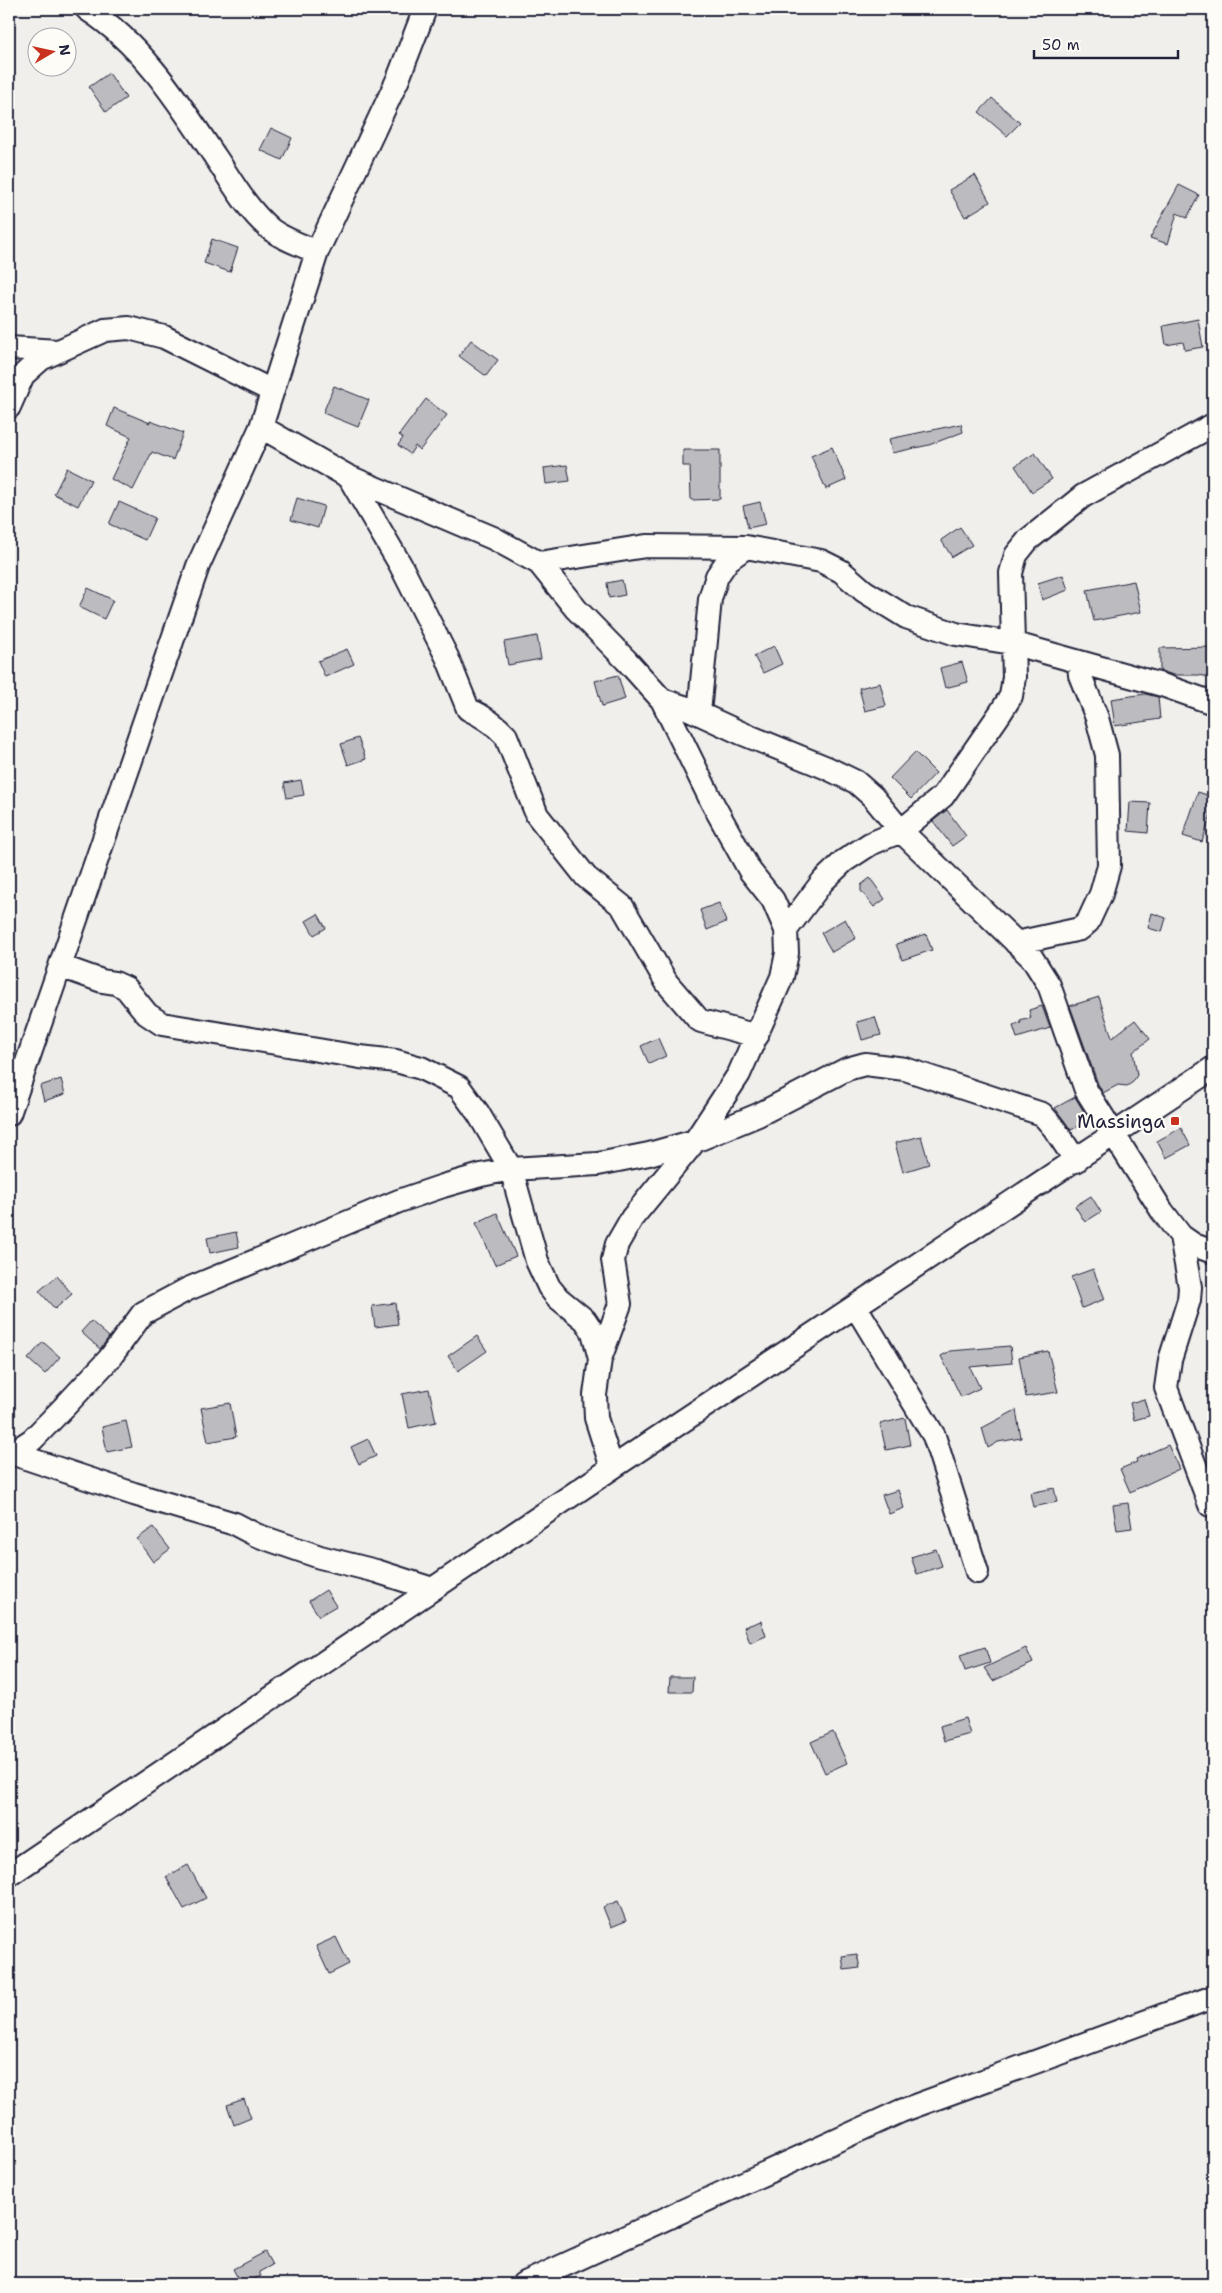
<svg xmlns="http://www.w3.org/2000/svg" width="1222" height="2293" viewBox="0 0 1222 2293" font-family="'Shantell Sans',sans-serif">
<rect width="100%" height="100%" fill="#f0efec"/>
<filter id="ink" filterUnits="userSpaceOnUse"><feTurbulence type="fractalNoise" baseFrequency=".02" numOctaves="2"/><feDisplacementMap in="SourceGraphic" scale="10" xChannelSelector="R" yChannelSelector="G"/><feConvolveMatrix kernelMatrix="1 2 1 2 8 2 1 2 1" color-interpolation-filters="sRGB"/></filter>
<g filter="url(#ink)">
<path fill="#bcbcc0" stroke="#22223b" d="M 109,73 L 126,98 L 106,112 L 89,87 Z
M 992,98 L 1020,123 L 1007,136 L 979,112 Z
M 271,128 L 292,138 L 282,160 L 260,150 Z
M 975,175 L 990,202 L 965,217 L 949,190 Z
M 1179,185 L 1199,195 L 1187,218 L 1177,213 L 1168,244 L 1150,238 Z
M 212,239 L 238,248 L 230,272 L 204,263 Z
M 1198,319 L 1203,347 L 1185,350 L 1183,342 L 1166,345 L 1163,326 Z
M 471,340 L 498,360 L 486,376 L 459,356 Z
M 334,386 L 369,400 L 358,427 L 323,413 Z
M 426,399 L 447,415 L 420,450 L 415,446 L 410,454 L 398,445 L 403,438 L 399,435 Z
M 114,408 L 150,423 L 150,421 L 183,433 L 173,460 L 152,452 L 133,490 L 111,479 L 131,437 L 107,426 Z
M 961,424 L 963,432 L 929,445 L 892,453 L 889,439 Z
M 832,447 L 846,480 L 826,489 L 811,456 Z
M 683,450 L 720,450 L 720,499 L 691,500 L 690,466 L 683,466 Z
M 1035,453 L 1052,479 L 1032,492 L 1015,466 Z
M 567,465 L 570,481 L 546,484 L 544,468 Z
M 67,468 L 91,480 L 78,506 L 54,494 Z
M 297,498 L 324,506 L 318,528 L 291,520 Z
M 119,502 L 155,518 L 145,540 L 109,524 Z
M 760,502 L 766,524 L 748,528 L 743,506 Z
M 960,527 L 972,545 L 952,557 L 941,540 Z
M 1063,575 L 1068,590 L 1042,600 L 1038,583 Z
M 622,580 L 625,595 L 609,598 L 607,583 Z
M 1134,581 L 1141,612 L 1094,621 L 1087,590 Z
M 88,588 L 113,600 L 104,619 L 79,607 Z
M 537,636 L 541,659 L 508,665 L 504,642 Z
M 774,646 L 782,664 L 763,673 L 754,656 Z
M 1213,647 L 1213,678 L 1199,675 L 1174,675 L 1160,671 L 1160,648 Z
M 347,649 L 354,664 L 325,677 L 318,661 Z
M 962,662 L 968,682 L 945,688 L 940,668 Z
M 618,675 L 625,699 L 602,706 L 595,681 Z
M 880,683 L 886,706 L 865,711 L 859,688 Z
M 1145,694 L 1158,697 L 1160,719 L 1115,726 L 1111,699 Z
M 358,738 L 366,759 L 348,765 L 341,744 Z
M 915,752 L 936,773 L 911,799 L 890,778 Z
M 301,780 L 304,795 L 287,798 L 284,783 Z
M 1198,792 L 1213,797 L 1213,809 L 1202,842 L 1183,836 Z
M 1130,802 L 1150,803 L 1148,833 L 1128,831 Z
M 947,810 L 966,836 L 952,846 L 933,821 Z
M 870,878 L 885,899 L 874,907 L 861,891 L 861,885 Z
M 719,903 L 726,922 L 707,930 L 700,910 Z
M 1152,913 L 1166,918 L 1162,932 L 1148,928 Z
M 318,914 L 326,928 L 314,935 L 306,921 Z
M 845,919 L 856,938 L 832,952 L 821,933 Z
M 926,934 L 932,950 L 902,960 L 896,944 Z
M 1099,997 L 1112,1038 L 1135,1020 L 1150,1039 L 1133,1052 L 1137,1075 L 1133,1082 L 1127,1086 L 1118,1085 L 1103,1093 L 1098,1084 L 1070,1006 Z
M 1042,1006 L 1050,1028 L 1017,1038 L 1013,1026 L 1021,1023 L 1020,1021 L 1031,1018 L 1029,1010 Z
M 875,1017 L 881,1035 L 862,1040 L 857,1022 Z
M 658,1038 L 666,1056 L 649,1064 L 641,1046 Z
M 61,1079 L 65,1094 L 44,1101 L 40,1086 Z
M 1075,1097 L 1089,1120 L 1071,1130 L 1055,1108 Z
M 1181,1128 L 1190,1145 L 1166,1158 L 1157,1141 Z
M 921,1136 L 929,1164 L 903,1172 L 895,1143 Z
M 1091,1196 L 1101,1212 L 1085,1222 L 1075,1206 Z
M 497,1213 L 516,1256 L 495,1265 L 476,1223 Z
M 236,1232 L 239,1247 L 210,1253 L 207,1238 Z
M 1093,1269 L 1105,1299 L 1082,1308 L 1071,1277 Z
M 57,1276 L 72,1294 L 55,1309 L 39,1291 Z
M 395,1303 L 398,1324 L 375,1327 L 372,1306 Z
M 91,1321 L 109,1337 L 100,1349 L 81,1332 Z
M 477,1336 L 487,1351 L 458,1371 L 448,1356 Z
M 43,1342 L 60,1357 L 45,1374 L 28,1359 Z
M 1010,1346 L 1012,1363 L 970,1367 L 980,1388 L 961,1397 L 941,1356 L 950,1351 Z
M 1048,1351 L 1058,1392 L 1026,1397 L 1019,1357 Z
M 429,1389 L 436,1422 L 409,1428 L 402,1394 Z
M 1144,1399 L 1149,1416 L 1134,1420 L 1130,1403 Z
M 230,1403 L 236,1437 L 208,1442 L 201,1408 Z
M 1016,1410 L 1021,1438 L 998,1442 L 988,1448 L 982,1428 Z
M 905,1418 L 910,1445 L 886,1450 L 880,1424 Z
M 126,1421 L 132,1447 L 107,1452 L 102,1427 Z
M 368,1439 L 376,1456 L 359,1464 L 351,1447 Z
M 1168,1445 L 1179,1469 L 1130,1492 L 1120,1469 L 1137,1462 L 1136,1459 Z
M 1054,1488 L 1057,1502 L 1033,1507 L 1030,1493 Z
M 898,1490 L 904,1508 L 889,1514 L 882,1495 Z
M 1128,1503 L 1132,1528 L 1117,1530 L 1113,1505 Z
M 153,1527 L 170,1549 L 153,1562 L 137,1539 Z
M 936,1549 L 942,1566 L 917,1574 L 911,1557 Z
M 326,1590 L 336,1606 L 319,1616 L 309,1601 Z
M 761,1621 L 766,1636 L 750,1643 L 744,1627 Z
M 985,1647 L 990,1663 L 965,1671 L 960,1655 Z
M 1026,1648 L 1033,1663 L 993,1681 L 984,1668 Z
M 670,1677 L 693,1677 L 692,1692 L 669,1692 Z
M 965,1718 L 970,1734 L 944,1741 L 940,1726 Z
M 833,1732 L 847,1763 L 825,1773 L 811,1742 Z
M 188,1865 L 206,1898 L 184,1909 L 166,1877 Z
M 618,1901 L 626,1921 L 611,1927 L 603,1907 Z
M 336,1937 L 349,1964 L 329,1974 L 316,1946 Z
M 857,1954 L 860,1968 L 844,1970 L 842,1956 Z
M 244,2099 L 251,2118 L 234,2125 L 227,2105 Z
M 265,2252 L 272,2265 L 259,2272 L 261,2276 L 241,2284 L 233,2269 Z"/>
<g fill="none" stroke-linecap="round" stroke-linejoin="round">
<g stroke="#22223b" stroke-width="26">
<path id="minor" d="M 87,9 C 144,46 179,103 216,158 C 232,182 247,209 269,228 C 282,239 302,245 317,252
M 9,348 L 58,351
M 9,407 L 23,375 L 41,359 L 105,330 L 129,328 L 164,337 L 272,391
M 261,427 L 349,477 L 493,538 L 539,563 L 576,609 L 626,660 L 662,700 L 713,804 L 750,871 L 773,900 L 786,930 L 787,953 L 782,977 L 739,1074 L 695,1141 L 632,1218 L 617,1244 L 613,1260 L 620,1304 L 600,1359 L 595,1395 L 596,1418 L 612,1468
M 349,477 L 400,564 L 447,657 L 468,709 C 483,716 495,724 506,736 L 537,815 L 586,877 L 622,906 L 667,983 L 698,1019 L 701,1021 L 757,1036
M 539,563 L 646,546 L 746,547
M 662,700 L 687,708 L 741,733 L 827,768 L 856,782 L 873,797 L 901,831 L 1032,958 L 1049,985 L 1086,1090 L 1162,1211 L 1181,1236 L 1194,1245 L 1213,1252
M 699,713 L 710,599 L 717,576 L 728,560 L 746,547 L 821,561 L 841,571 L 864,591 L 906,617 L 956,634 L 1012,643 L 1162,685 L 1213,703
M 786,930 L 823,881 L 844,861 L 870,844 L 901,831 L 943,796 L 1001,712 L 1011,696 L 1014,677 L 1011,573 L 1016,555 L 1028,540 L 1083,496 L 1213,425
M 1016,943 L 1080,929 L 1088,922 L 1101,894 L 1109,866 L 1107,755 L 1097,718 L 1080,675 L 1079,663
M 60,966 L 102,981 L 115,983 L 126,988 L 147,1014 L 162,1024 L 360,1057 L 396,1061 L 421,1068 L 459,1087 L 478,1113 L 511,1169 L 537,1261 L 549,1287 L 558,1298 L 585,1320 L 593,1332 L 600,1359
M 9,1114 L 198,566 L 261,427 L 317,252 L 398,79 L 425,9
M 1181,1236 L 1190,1287 L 1189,1300 L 1170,1360 L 1166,1388 L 1210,1505
M 856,1307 L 934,1436 L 977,1572
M 14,1454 L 134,1494 L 235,1524 L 256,1535 L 320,1557 L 376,1571 L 432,1589
M 9,1455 L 32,1440 L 67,1404 L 109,1359 L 143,1313 L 188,1289 L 399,1201 L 443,1186 L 481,1175 L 511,1169 L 598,1164 L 649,1154 L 695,1141 L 758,1115 L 847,1069 L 865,1064 L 905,1069 L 1042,1114 L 1054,1128 L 1076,1161
M 9,1875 L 612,1468 L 1213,1068
M 523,2284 L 901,2111 L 1213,1997"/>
</g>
<use href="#minor" stroke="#fdfcf7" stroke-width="22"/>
</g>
</g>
<rect fill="#c8321e" stroke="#fdfcf7" stroke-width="2" x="1170" y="1116" width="10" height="10" rx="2.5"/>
<g text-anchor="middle" stroke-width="4.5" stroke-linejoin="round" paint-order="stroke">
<g font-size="19" fill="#22223b" stroke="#fdfcf7" text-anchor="end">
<text x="1165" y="1128">Massinga</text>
</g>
</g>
<rect width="1222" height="2293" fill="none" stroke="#fdfcf7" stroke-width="30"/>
<rect x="15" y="15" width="1192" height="2263" fill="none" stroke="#22223b" stroke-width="2" filter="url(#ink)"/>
<g transform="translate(52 52) rotate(81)"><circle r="24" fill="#fdfcf7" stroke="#a5a5ac"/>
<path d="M0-4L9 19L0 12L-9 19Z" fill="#c8321e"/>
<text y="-8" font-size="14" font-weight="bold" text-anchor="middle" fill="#22223b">N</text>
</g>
<path d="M1034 50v8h144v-8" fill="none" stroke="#22223b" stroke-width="2.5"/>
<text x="1042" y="50" font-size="15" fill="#22223b" stroke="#fdfcf7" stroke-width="4" paint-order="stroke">50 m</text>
</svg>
